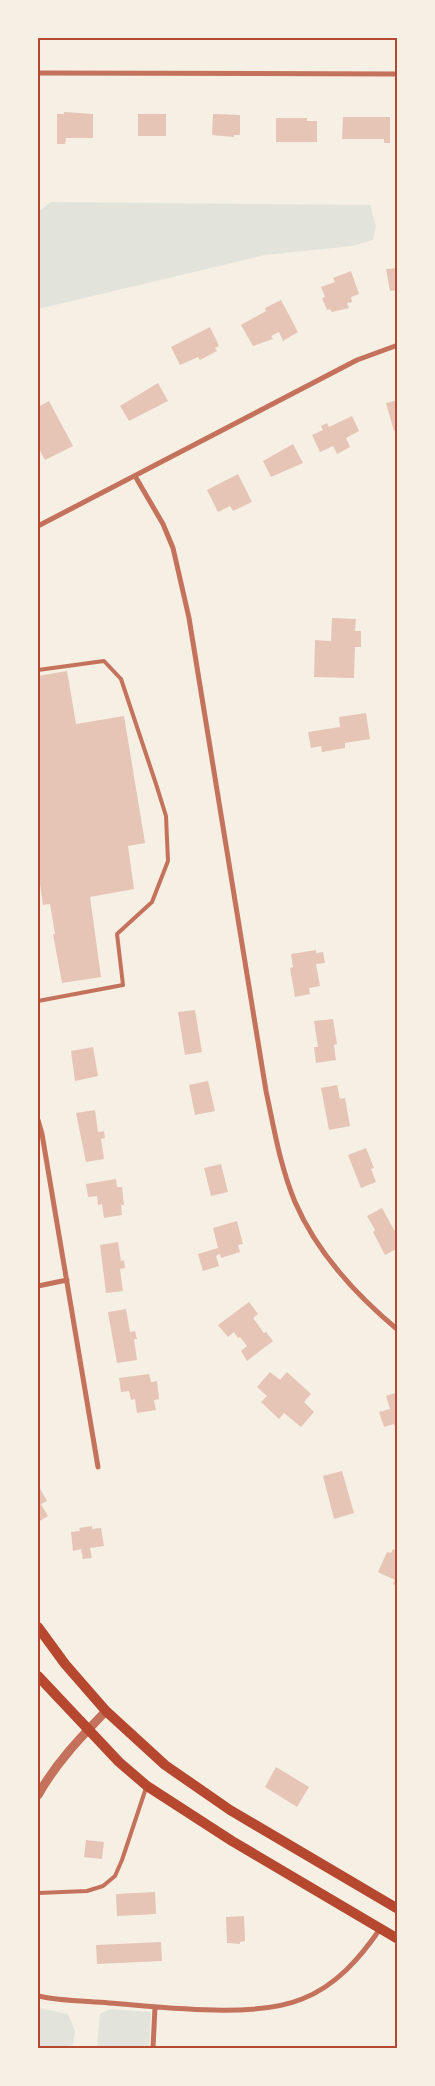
<svg xmlns="http://www.w3.org/2000/svg" width="435" height="2086" viewBox="0 0 435 2086" font-family="Arial,sans-serif">
<rect width="100%" height="100%" fill="#f6efe4"/>
<path fill="#e2e4dc" d="M 51,202 L 370,205 L 376,226 L 373,240 L 352,246 L 265,255 L 38,309 L 38,212 Z
M 39,2008 L 68,2014 L 75,2031 L 73,2045 L 60,2048 L 38,2048 L 38,2009 Z
M 110,2009 L 151,2012 L 149,2048 L 97,2048 L 100,2014 Z"/>
<path fill="#e6c5b7" d="M 64,112 L 93,114 L 93,138 L 66,138 L 65,144 L 57,144 L 57,114 L 64,114 Z
M 138,114 L 166,114 L 166,136 L 138,136 Z
M 213,114 L 240,115 L 240,135 L 234,135 L 234,137 L 212,135 Z
M 343,117 L 390,117 L 390,143 L 384,143 L 384,139 L 342,139 Z
M 276,118 L 307,118 L 307,121 L 317,121 L 317,142 L 276,142 Z
M 398,268 L 398,290 L 390,291 L 386,269 Z
M 351,271 L 359,294 L 351,297 L 352,302 L 347,303 L 349,308 L 332,312 L 330,309 L 327,310 L 322,298 L 325,297 L 321,287 L 335,282 L 333,278 Z
M 281,300 L 298,332 L 283,341 L 279,332 L 271,336 L 273,339 L 253,346 L 241,325 L 266,311 L 265,308 Z
M 210,327 L 219,346 L 215,348 L 217,351 L 200,360 L 198,357 L 180,365 L 171,347 Z
M 158,383 L 168,401 L 129,421 L 120,406 Z
M 398,400 L 398,430 L 394,431 L 386,403 Z
M 49,401 L 73,446 L 45,460 L 38,447 L 38,407 Z
M 352,416 L 359,431 L 346,438 L 350,447 L 337,454 L 333,446 L 320,452 L 312,435 L 323,430 L 321,426 L 327,423 L 329,427 Z
M 293,444 L 303,463 L 271,477 L 263,461 Z
M 238,474 L 252,502 L 233,511 L 230,506 L 218,512 L 207,490 Z
M 332,618 L 356,619 L 355,631 L 361,631 L 361,647 L 355,647 L 354,678 L 314,677 L 315,640 L 331,641 Z
M 67,671 L 76,724 L 124,716 L 145,843 L 128,846 L 134,889 L 90,897 L 101,977 L 62,983 L 53,934 L 55,934 L 50,904 L 43,905 L 38,869 L 38,676 Z
M 366,713 L 370,739 L 345,743 L 345,748 L 322,752 L 321,746 L 311,748 L 308,732 L 340,727 L 339,717 Z
M 316,950 L 316,953 L 323,952 L 325,963 L 316,964 L 320,986 L 309,988 L 310,994 L 295,997 L 290,968 L 293,967 L 291,954 Z
M 195,1010 L 202,1052 L 185,1055 L 178,1012 Z
M 333,1019 L 337,1044 L 334,1045 L 336,1060 L 316,1063 L 314,1047 L 318,1047 L 314,1021 Z
M 93,1047 L 98,1076 L 75,1081 L 71,1051 Z
M 208,1081 L 215,1111 L 195,1115 L 189,1085 Z
M 337,1085 L 340,1099 L 345,1098 L 350,1126 L 329,1130 L 321,1088 Z
M 95,1110 L 98,1132 L 104,1131 L 105,1138 L 101,1139 L 104,1159 L 86,1162 L 76,1113 Z
M 366,1148 L 374,1168 L 371,1169 L 376,1182 L 361,1188 L 348,1155 Z
M 221,1164 L 228,1192 L 211,1196 L 204,1168 Z
M 116,1179 L 117,1187 L 122,1187 L 124,1205 L 121,1205 L 122,1215 L 104,1218 L 102,1204 L 98,1205 L 97,1196 L 88,1197 L 86,1184 Z
M 382,1208 L 398,1237 L 398,1248 L 385,1255 L 373,1232 L 375,1230 L 367,1216 Z
M 237,1221 L 243,1244 L 238,1245 L 240,1252 L 221,1258 L 220,1254 L 216,1256 L 219,1266 L 203,1271 L 198,1254 L 218,1248 L 213,1228 Z
M 118,1242 L 121,1261 L 124,1260 L 125,1268 L 120,1269 L 123,1291 L 106,1293 L 100,1245 Z
M 249,1302 L 258,1314 L 253,1318 L 264,1333 L 266,1332 L 273,1341 L 247,1361 L 241,1351 L 247,1346 L 240,1337 L 238,1338 L 234,1332 L 228,1337 L 218,1325 Z
M 126,1309 L 130,1332 L 135,1331 L 137,1339 L 134,1339 L 137,1360 L 117,1363 L 108,1312 Z
M 270,1372 L 280,1380 L 287,1372 L 311,1394 L 304,1402 L 314,1412 L 301,1427 L 284,1413 L 279,1419 L 261,1402 L 267,1396 L 257,1387 Z
M 149,1374 L 151,1382 L 157,1381 L 159,1399 L 154,1400 L 156,1410 L 137,1413 L 135,1399 L 131,1400 L 129,1391 L 121,1392 L 119,1378 Z
M 398,1392 L 398,1434 L 397,1434 L 394,1424 L 384,1427 L 379,1412 L 390,1409 L 386,1396 Z
M 342,1471 L 354,1513 L 334,1519 L 323,1476 Z
M 38,1485 L 47,1501 L 41,1504 L 48,1516 L 38,1522 Z
M 92,1526 L 92,1529 L 101,1528 L 104,1546 L 90,1548 L 92,1558 L 83,1559 L 81,1549 L 73,1551 L 71,1532 L 80,1531 L 79,1528 Z
M 393,1549 L 398,1551 L 398,1586 L 393,1584 L 395,1580 L 378,1572 L 387,1552 L 391,1553 Z
M 276,1767 L 309,1787 L 297,1807 L 265,1787 Z
M 86,1840 L 104,1842 L 102,1859 L 84,1857 Z
M 155,1892 L 156,1914 L 117,1916 L 116,1894 Z
M 244,1916 L 245,1941 L 240,1942 L 240,1944 L 227,1943 L 226,1917 Z
M 161,1942 L 162,1961 L 97,1964 L 96,1945 Z"/>
<g fill="none" stroke-linecap="round" stroke-linejoin="round">
<path stroke="#c5725c" stroke-width="4" d="M 38,670 L 104,661 L 121,679 L 156,784 L 166,816 L 168,861 L 152,902 L 117,934 L 123,985 L 38,1001
M 38,1893 L 87,1891 L 103,1886 L 115,1876 L 122,1860 L 146,1788"/>
<path stroke="#c5725c" stroke-width="5" d="M 38,73 L 398,74
M 135,476 L 163,524 L 173,548 L 189,618 L 266,1091 C 274,1128 280,1166 295,1202 C 317,1253 356,1295 398,1330
M 38,526 L 357,360 L 398,345
M 38,1120 L 42,1134 L 98,1467
M 38,1286 L 67,1280
M 38,1996 C 61,2001 86,2001 109,2003 C 162,2007 254,2019 302,1999 C 336,1986 360,1958 380,1929
M 153,2048 L 155,2007"/>
<path stroke="#c5725c" stroke-width="9" d="M 38,1795 C 56,1763 80,1738 106,1711"/>
<path stroke="#b5482f" stroke-width="10" d="M 38,1627 L 65,1664 L 106,1711 L 165,1765 L 230,1810 L 398,1909
M 38,1676 L 119,1762 L 147,1786 L 232,1841 L 398,1939"/>
</g>
<rect width="435" height="2086" fill="none" stroke="#f6efe4" stroke-width="78"/>
<rect x="39" y="39" width="357" height="2008" fill="none" stroke="#b5482f" stroke-width="2"/>
</svg>
